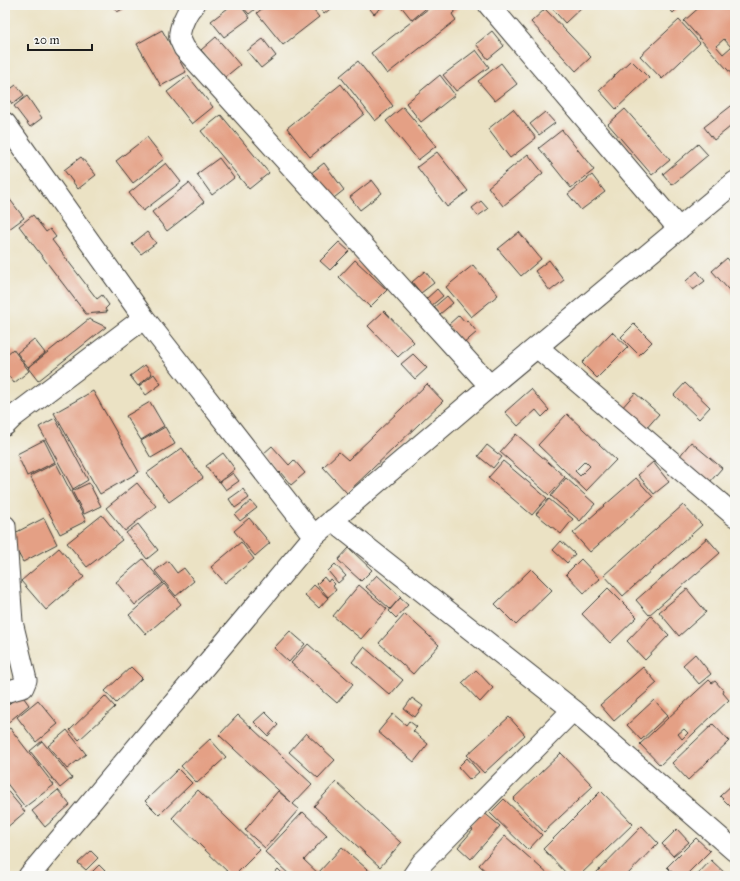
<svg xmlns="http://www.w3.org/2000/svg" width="740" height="881" viewBox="0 0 740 881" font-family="'IM FELL Great Primer',serif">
<rect width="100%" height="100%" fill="#f6f6f2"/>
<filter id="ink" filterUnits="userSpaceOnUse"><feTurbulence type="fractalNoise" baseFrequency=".025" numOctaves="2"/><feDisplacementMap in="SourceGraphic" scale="8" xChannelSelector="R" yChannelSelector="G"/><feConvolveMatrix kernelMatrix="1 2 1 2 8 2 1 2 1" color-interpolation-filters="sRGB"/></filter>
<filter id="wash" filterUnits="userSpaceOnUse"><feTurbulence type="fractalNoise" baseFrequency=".012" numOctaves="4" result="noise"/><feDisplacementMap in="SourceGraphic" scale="16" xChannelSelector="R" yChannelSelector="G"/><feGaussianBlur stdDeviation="0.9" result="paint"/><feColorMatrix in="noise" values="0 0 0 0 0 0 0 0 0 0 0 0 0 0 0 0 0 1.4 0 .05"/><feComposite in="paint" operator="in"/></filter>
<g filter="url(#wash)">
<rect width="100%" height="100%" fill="#ebe2c4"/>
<g id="blocks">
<path fill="#e4a085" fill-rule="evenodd" d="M 112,5 L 130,5 L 117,12 Z
M 232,5 L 240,5 L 250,18 L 224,37 L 211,21 Z
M 241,5 L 260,5 L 249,14 Z
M 266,5 L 309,5 L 319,17 L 283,45 L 257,13 Z
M 317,5 L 335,5 L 324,14 Z
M 367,5 L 385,5 L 374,14 Z
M 400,5 L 430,5 L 412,20 Z
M 433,5 L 462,5 L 452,14 L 456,20 L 387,74 L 371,53 Z
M 549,5 L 584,5 L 565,23 Z
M 666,5 L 681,5 L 673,13 Z
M 702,5 L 735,6 L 735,78 L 684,21 ZM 724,39 L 731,47 L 723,54 L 716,46 Z
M 545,9 L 591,57 L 576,71 L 531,22 Z
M 679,20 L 700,43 L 662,79 L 640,56 Z
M 162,30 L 186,72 L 161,86 L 137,44 Z
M 492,31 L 504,46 L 488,59 L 476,44 Z
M 216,37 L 240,65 L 224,78 L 201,50 Z
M 263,39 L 276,56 L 261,68 L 247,51 Z
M 476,50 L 489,67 L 456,91 L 443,75 Z
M 631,60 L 649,78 L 616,109 L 599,90 Z
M 358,61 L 393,106 L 375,121 L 340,76 Z
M 501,63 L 517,84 L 495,101 L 478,81 Z
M 440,75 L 455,95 L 421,122 L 406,103 Z
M 188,76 L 213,107 L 192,124 L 167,92 Z
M 341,84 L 364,114 L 310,157 L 287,128 Z
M 16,85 L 24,95 L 12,104 L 5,93 Z
M 27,96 L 42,118 L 30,127 L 14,106 Z
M 735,103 L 735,123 L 714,140 L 704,127 Z
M 403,107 L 436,146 L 418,160 L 386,121 Z
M 513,109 L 536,138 L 510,158 L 488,129 Z
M 625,109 L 670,160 L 652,175 L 608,124 Z
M 545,112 L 555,123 L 539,135 L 530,124 Z
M 221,115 L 269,173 L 249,189 L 201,131 Z
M 562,130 L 594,170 L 571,188 L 539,148 Z
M 147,137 L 164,159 L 133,183 L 116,161 Z
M 698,144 L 708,155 L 672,185 L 663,174 Z
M 437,152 L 468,191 L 447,207 L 417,167 Z
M 528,154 L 543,173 L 503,206 L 488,187 Z
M 81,157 L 96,175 L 78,189 L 64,170 Z
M 219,158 L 234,178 L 212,195 L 197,174 Z
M 166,163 L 181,182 L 143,211 L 129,193 Z
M 324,163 L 344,190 L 330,201 L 310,174 Z
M 592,175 L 605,192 L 581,210 L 568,194 Z
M 372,180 L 382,193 L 360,210 L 350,197 Z
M 189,183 L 204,202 L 167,231 L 152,212 Z
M 5,193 L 24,218 L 5,232 Z
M 481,201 L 488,209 L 478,216 L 472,208 Z
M 33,215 L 46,232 L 50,229 L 56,237 L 52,240 L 97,299 L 102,295 L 109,305 L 105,309 L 107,312 L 86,314 L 19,226 Z
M 147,232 L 156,243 L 141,254 L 132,244 Z
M 519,232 L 541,259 L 521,276 L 498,249 Z
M 339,242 L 349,251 L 330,270 L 320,261 Z
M 727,258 L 735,267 L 735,297 L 712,271 Z
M 355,260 L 387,290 L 370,307 L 339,277 Z
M 549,260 L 564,280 L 550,291 L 535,271 Z
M 473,265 L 498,295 L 471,317 L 446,287 Z
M 425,271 L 434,283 L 421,293 L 412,282 Z
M 697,271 L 705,281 L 693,290 L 686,281 Z
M 437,289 L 443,296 L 431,306 L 426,299 Z
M 447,296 L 453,303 L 440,314 L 434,307 Z
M 384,311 L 414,342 L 398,357 L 368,326 Z
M 459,315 L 465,322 L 467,320 L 477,332 L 462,345 L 448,325 Z
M 89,319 L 106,327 L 38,381 L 28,368 Z
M 634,324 L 652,342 L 639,355 L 621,337 Z
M 612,332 L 628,347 L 597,378 L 582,363 Z
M 34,339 L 45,353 L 28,367 L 17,353 Z
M 13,349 L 29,371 L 14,383 L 5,371 L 5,356 Z
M 413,354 L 427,368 L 415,379 L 401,364 Z
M 145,365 L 152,374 L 138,386 L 130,376 Z
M 154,374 L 161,384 L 146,395 L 139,386 Z
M 685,383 L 710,407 L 699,419 L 674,395 Z
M 427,384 L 443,401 L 347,493 L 323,467 L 339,452 L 348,460 Z
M 531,389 L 549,410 L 542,417 L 536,410 L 518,426 L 505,412 Z
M 93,391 L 139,472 L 100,494 L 54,413 Z
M 635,393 L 659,414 L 645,430 L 621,409 Z
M 150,402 L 164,426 L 141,440 L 126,416 Z
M 567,414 L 616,460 L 586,491 L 538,445 ZM 585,461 L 590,466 L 580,476 L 575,471 Z
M 55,418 L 88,480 L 73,489 L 39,427 Z
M 165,427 L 175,444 L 151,458 L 141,441 Z
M 516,434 L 565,477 L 549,495 L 500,452 Z
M 44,440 L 55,462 L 27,476 L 17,454 Z
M 691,442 L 722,468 L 709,483 L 679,457 Z
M 487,445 L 502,457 L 493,468 L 478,456 Z
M 272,446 L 289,465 L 294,460 L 305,473 L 291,485 L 280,472 L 279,473 L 277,471 L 263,454 Z
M 182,448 L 203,478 L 169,502 L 147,473 Z
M 223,453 L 235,469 L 219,482 L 206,466 Z
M 503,461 L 547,498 L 532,515 L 488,478 Z
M 653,462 L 669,482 L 654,494 L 638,475 Z
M 56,463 L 86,521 L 60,534 L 30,476 Z
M 233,473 L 239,481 L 226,490 L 220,482 Z
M 566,478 L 595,504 L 580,521 L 551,496 Z
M 636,478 L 653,497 L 590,552 L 573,533 Z
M 89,483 L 101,506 L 84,514 L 72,491 Z
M 137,483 L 156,506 L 125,531 L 106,508 Z
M 243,489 L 249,498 L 235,508 L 229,499 Z
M 549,499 L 573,519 L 561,534 L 536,514 Z
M 251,501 L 257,508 L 240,521 L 235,515 Z
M 683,505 L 702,525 L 623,596 L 604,575 Z
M 102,515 L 122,540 L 87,567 L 67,543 Z
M 44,518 L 57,544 L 23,562 L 9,536 Z
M 249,518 L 270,543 L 255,556 L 234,531 Z
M 138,524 L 158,550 L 147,559 L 126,533 Z
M 707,538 L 720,553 L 649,615 L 636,600 Z
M 561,541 L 575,554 L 567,563 L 553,550 Z
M 241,542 L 254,559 L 225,583 L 211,567 Z
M 59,548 L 84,577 L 46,610 L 21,581 Z
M 349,548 L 372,570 L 361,581 L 338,560 Z
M 143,559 L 163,583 L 135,605 L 116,582 Z
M 581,559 L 600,579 L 584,593 L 566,574 Z
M 168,561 L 177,573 L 184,568 L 194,581 L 176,596 L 155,571 Z
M 335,564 L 346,576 L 338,583 L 328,571 Z
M 531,569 L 552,590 L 516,625 L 495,604 Z
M 377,575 L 401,597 L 390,609 L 366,587 Z
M 324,577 L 328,582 L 330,579 L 335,584 L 333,586 L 336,590 L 328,597 L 317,584 Z
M 164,584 L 181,604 L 146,634 L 129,615 Z
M 314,585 L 328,598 L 319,608 L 305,595 Z
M 359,585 L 387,609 L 361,639 L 333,616 Z
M 608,588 L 637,617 L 610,643 L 582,614 Z
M 687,589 L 706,612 L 679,636 L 659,612 Z
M 400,598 L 408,605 L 396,618 L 389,611 Z
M 405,614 L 439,645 L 413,674 L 379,643 Z
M 651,616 L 669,635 L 645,660 L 627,641 Z
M 290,631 L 305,644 L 289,662 L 274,648 Z
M 308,644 L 353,684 L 337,703 L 291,663 Z
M 364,647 L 403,680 L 390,695 L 352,662 Z
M 695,654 L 711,674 L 699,684 L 683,665 Z
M 131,667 L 142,678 L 116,703 L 105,691 Z
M 643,667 L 657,683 L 614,721 L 600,705 Z
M 476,670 L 493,688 L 480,702 L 462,683 Z
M 709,680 L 712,683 L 715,681 L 724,691 L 723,693 L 729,700 L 660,765 L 640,744 ZM 684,729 L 688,733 L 682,739 L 678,734 Z
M 21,694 L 29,705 L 5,725 L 5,707 Z
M 105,696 L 115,707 L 79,740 L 70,730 Z
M 412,698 L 423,706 L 415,717 L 404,709 Z
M 38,700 L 58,724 L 36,742 L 17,717 Z
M 654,700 L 668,715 L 641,740 L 627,725 Z
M 265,712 L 278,725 L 268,736 L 254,722 Z
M 393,714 L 406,725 L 409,721 L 417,727 L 413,731 L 428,744 L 414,762 L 378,732 Z
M 238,715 L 312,784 L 293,804 L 299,809 L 265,848 L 245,830 L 278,791 L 291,802 L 219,735 Z
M 509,717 L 525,735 L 484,773 L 467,755 Z
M 713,724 L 729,741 L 688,780 L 672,763 Z
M 10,728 L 54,785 L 25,807 L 5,781 L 5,731 Z
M 67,730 L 86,754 L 67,769 L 48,746 Z
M 306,733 L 335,760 L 318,778 L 289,752 Z
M 210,739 L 226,757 L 197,783 L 181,766 Z
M 42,741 L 72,778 L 60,788 L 30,751 Z
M 561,753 L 593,786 L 544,832 L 513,799 Z
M 467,758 L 479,772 L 470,780 L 458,767 Z
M 178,769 L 192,783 L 159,815 L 145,801 Z
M 336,782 L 401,843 L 380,867 L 314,806 Z
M 735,782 L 735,811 L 720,796 Z
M 5,788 L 25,812 L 5,829 Z
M 58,790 L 70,805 L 45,827 L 32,811 Z
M 198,790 L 260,850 L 234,876 L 232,876 L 172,818 Z
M 601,791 L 633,824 L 579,876 L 569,876 L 543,849 Z
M 504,799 L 542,835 L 528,850 L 490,813 Z
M 482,811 L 500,826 L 471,859 L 458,847 L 473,830 L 469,827 Z
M 303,812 L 327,835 L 304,860 L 321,876 L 291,876 L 265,852 Z
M 642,826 L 658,843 L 626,876 L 593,876 Z
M 677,829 L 689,842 L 673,856 L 662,844 Z
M 505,836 L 550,876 L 491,876 L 479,865 Z
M 696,838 L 710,851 L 685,876 L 676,876 L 667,867 Z
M 342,847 L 375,876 L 324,876 L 319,872 Z
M 91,851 L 98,858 L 86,870 L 78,863 Z
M 711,860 L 728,876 L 696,876 Z
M 99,865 L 110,876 L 88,876 Z
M 278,869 L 285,876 L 272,876 Z"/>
</g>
</g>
<g filter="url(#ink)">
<use href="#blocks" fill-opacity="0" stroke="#3b3a35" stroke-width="1"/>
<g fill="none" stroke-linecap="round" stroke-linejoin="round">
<g stroke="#3b3a35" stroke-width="23">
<path id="minor" d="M 194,5 C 187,10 178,30 180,39 C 181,42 183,45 184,48 L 490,386
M 489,5 L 679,229
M 5,123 L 144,318 L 314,536
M 537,347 L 735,516
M 5,425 L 13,417 L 144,318
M 332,520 L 573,710 L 735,851
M 5,526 L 12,622 L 26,680 L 23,687 L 5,692
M 29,876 L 314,536 L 490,386 L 735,182
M 413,876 L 422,863 L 573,710"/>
</g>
<use href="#minor" stroke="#fff" stroke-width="21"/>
</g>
</g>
<rect width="740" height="881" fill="none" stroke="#f6f6f2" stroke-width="20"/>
<path d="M28 44v6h64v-6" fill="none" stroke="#1c1c1c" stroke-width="2"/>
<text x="34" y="44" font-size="12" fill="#1c1c1c" stroke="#f6f6f2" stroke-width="3" paint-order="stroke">20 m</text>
</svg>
